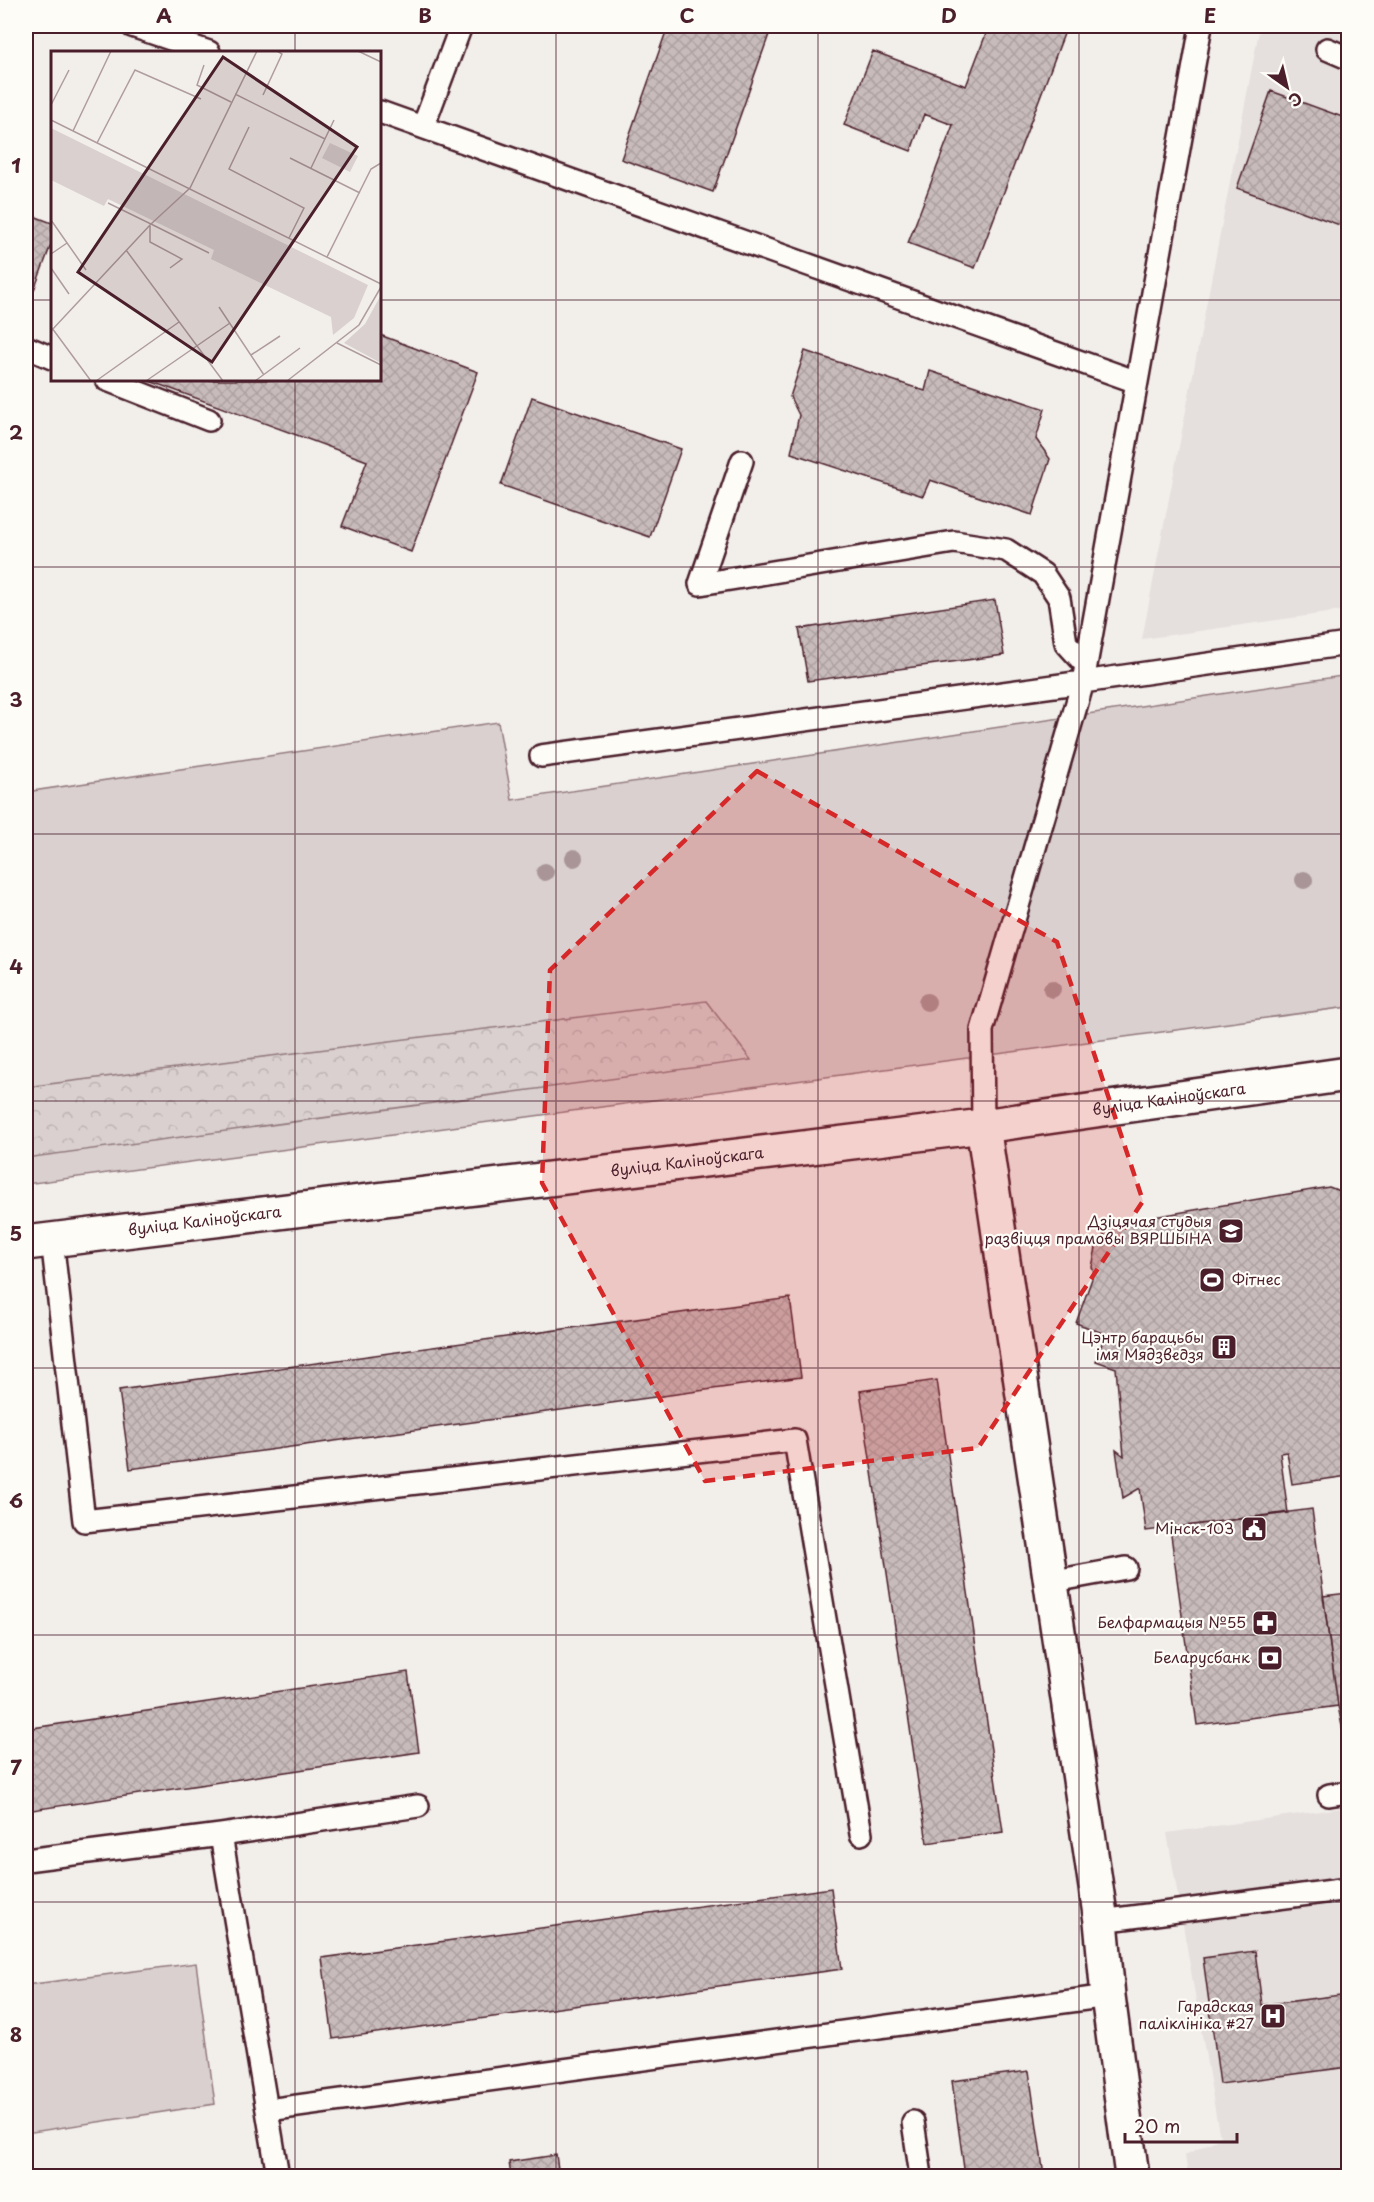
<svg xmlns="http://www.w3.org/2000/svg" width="1374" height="2202" viewBox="0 0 1374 2202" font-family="'Playpen Sans',sans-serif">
<defs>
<pattern id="forest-crowns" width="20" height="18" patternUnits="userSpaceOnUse" patternTransform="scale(1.5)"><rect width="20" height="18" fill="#d9d0cf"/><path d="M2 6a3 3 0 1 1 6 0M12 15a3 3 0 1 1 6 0" fill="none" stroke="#bcb2b2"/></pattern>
<pattern id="building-cross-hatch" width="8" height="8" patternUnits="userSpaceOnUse" patternTransform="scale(1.5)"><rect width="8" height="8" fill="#c8bbbb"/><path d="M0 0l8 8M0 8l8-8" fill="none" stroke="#ada0a1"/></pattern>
</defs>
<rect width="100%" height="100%" fill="#f2efeb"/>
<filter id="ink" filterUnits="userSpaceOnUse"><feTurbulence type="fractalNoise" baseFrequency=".0167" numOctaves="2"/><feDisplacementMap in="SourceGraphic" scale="12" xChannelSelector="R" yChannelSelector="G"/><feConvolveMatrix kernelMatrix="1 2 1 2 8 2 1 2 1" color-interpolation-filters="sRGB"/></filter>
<g filter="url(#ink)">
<path fill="#e5dfdd" d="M 1260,26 L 1348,26 L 1348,610 L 1142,639 Z
M 1348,1807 L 1348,2176 L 1188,2176 L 1185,2155 L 1220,2138 L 1167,1833 Z"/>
<path fill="#d9d0cf" stroke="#92787d" stroke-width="1.5" d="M 1348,675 L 1348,1007 L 26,1184 L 26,792 L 498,722 L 512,800 Z
M 196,1963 L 215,2104 L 26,2133 L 26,1985 Z"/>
<path fill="url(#forest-crowns)" stroke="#92787d" stroke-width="1.5" d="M 706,1001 L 751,1060 L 26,1158 L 26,1087 Z"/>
<path fill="url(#building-cross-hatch)" stroke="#4a1f2b" stroke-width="1.5" d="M 668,26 L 772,26 L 713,192 L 621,159 Z
M 989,26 L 1067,26 L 975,268 L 908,243 L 953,125 L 924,114 L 911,151 L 844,125 L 873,51 L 966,86 Z
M 1271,91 L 1348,119 L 1348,228 L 1237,188 Z
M 26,213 L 52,223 L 52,242 L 31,298 L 26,295 Z
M 380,335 L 478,372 L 411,552 L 342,526 L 367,461 L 147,380 L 380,380 Z
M 805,351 L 925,391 L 930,371 L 1045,409 L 1036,439 L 1050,459 L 1032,515 L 930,480 L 923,496 L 791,453 L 799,415 L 790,397 Z
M 532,397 L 681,449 L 650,537 L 501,485 Z
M 995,600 L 1004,655 L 808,681 L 799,629 Z
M 1329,1187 L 1348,1194 L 1348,1232 L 1345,1241 L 1348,1265 L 1348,1476 L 1292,1484 L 1287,1452 L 1280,1453 L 1288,1513 L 1146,1531 L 1140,1488 L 1123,1498 L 1116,1450 L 1124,1456 L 1116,1368 L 1096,1361 L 1105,1334 L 1076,1323 L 1094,1273 L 1092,1267 L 1097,1243 L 1113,1224 Z
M 790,1298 L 801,1377 L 130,1469 L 119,1390 Z
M 937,1380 L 1003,1832 L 927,1843 L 860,1391 Z
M 1312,1509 L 1338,1706 L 1197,1725 L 1170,1528 Z
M 1348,1593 L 1348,1752 L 1347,1752 L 1338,1706 L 1323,1596 Z
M 408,1672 L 419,1752 L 26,1811 L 26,1729 Z
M 831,1888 L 842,1969 L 333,2039 L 322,1958 Z
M 1255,1951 L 1262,2005 L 1348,1994 L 1348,2067 L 1220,2084 L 1203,1958 Z
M 1029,2071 L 1044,2176 L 965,2176 L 952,2081 Z
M 556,2155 L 559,2176 L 511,2176 L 509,2162 Z"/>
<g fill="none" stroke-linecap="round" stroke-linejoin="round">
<g stroke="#4a1f2b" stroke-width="26">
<path id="lane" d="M 132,26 L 209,52
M 1201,26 L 1083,682 L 1348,644
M 1327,49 L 1348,58
M 380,112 L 1137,382
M 423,127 L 461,26
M 26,347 L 52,358
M 107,380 L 209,420
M 742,461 L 700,584 L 954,542 L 1006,550 L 1043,574 L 1059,598 L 1066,643 L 1086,665
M 541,756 L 1083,682 L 982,1030 L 983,1126
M 52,1239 L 84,1521 L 795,1440 L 861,1834
M 1049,1582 L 1126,1568
M 1329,1795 L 1348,1792
M 221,1835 L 278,2176
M 26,1860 L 221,1835 L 418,1806
M 1101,1921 L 1348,1889
M 268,2110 L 1108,1996
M 913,2122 L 921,2176"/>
</g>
<g stroke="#4a1f2b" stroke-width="38">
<g id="secondary">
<path d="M 983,1126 L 1101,1921 L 1108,1996 L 1132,2176"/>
<path id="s1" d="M 26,1243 L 983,1126 L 1348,1074"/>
</g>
</g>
<use href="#lane" stroke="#fdfcf7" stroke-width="21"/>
<use href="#secondary" stroke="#fdfcf7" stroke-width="33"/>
</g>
<g fill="#a99598">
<circle cx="574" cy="858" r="9"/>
<circle cx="545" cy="872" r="9"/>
<circle cx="1304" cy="880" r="9"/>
<circle cx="1052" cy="989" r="9"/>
<circle cx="927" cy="1002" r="9"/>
</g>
</g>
<path fill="#d62828" fill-opacity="0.2" stroke="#d62828" stroke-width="4.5" stroke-dasharray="12 8" stroke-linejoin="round" d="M 757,771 L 1057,942 L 1143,1201 L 978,1448 L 705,1481 L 542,1183 L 550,970 Z"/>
<path fill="none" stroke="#4a1f2b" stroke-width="1.5" stroke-opacity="0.55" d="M 295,26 L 295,52M 556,26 L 556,2176M 818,26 L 818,2176M 1079,26 L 1079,2176M 26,300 L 52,300M 380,300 L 1348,300M 295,380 L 295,2176M 26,567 L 1348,567M 26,834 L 1348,834M 26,1101 L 1348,1101M 26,1368 L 1348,1368M 26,1635 L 1348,1635M 26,1902 L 1348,1902"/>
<defs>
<g id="school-square" transform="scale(1.35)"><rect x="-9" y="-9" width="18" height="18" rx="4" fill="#4a1f2b" stroke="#fdfcf7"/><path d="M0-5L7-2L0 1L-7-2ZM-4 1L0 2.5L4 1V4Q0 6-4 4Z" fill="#fff"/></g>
<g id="stadium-square" transform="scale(1.35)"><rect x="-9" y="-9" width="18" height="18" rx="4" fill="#4a1f2b" stroke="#fdfcf7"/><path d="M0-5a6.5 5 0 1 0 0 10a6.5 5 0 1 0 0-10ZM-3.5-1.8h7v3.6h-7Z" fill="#fff"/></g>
<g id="building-square" transform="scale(1.35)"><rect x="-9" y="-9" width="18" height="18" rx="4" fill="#4a1f2b" stroke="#fdfcf7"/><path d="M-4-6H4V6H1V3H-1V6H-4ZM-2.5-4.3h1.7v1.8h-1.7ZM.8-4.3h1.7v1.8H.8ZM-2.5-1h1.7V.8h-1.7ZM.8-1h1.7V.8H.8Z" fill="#fff"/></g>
<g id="civic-square" transform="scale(1.35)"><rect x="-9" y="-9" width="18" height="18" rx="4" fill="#4a1f2b" stroke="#fdfcf7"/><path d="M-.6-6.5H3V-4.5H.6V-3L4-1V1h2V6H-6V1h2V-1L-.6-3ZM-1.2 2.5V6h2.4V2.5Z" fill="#fff"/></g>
<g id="pharmacy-square" transform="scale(1.35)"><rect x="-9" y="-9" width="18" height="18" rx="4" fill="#4a1f2b" stroke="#fdfcf7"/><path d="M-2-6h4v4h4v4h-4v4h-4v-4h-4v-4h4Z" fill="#fff"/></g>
<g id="bank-square" transform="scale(1.35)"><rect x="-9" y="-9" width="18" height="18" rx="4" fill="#4a1f2b" stroke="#fdfcf7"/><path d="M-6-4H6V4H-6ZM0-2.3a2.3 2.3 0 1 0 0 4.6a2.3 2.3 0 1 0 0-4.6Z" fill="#fff"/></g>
<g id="hospital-square" transform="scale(1.35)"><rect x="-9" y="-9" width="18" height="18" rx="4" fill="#4a1f2b" stroke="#fdfcf7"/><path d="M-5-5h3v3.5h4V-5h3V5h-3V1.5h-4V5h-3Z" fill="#fff"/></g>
</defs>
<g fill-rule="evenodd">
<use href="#school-square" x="1231" y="1231"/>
<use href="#stadium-square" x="1212" y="1280"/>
<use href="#building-square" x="1224" y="1347"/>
<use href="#civic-square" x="1254" y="1529"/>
<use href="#pharmacy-square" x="1265" y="1623"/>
<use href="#bank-square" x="1270" y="1658"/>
<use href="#hospital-square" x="1273" y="2016"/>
</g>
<g text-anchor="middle" stroke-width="4.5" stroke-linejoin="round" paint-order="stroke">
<g font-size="15" fill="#4a1f2b" stroke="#fdfcf7">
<text dy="5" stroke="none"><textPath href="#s1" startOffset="1152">вуліца Каліноўскага</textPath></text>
<text dy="5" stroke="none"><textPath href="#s1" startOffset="666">вуліца Каліноўскага</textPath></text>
<text dy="5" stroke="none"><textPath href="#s1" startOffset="180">вуліца Каліноўскага</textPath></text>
</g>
<g font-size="15" fill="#4a1f2b" stroke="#fdfcf7" text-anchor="end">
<text x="1212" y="1227">Дзіцячая студыя<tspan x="1212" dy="17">развіцця прамовы ВЯРШЫНА</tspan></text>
<text x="1232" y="1285" text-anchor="start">Фітнес</text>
<text x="1204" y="1343">Цэнтр барацьбы<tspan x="1204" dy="17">імя Мядзведзя</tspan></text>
<text x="1234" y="1534">Мінск-103</text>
<text x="1246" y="1628">Белфармацыя №55</text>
<text x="1250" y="1663">Беларусбанк</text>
<text x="1254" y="2012">Гарадская<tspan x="1254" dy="17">паліклініка #27</tspan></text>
</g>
</g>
<g transform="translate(51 51)">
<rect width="330" height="330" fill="#f2efeb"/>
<path d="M 0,77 L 317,234 L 303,267 L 282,284 L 280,266 L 160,208 L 163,199 L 57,148 L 53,155 L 0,129 ZM 279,92 L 307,105 L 299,121 L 271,107 ZM 330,244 L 330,312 L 293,292 L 314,273 Z" fill="#d9d0cf"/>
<path d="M 158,158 L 306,232 L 302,240 L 158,167 Z" fill="#d9d0cf"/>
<path fill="none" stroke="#af9c9e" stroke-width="1.5" d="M 307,0 L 330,11M 153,14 L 146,34 L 180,51M 184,43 L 274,88M 212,44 L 231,3 L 226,0M 0,54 L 18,19M 0,69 L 330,233M 198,76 L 178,118 L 253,157 L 238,187M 22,80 L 60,0M 46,92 L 84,19 L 150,48M 239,107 L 309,142M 260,117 L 283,69M 0,169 L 35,219M 99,175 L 99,191 L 131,208 L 119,217M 75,199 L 172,330M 158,202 L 100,173 L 139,137 L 206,0M 0,203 L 16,192M 276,206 L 320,118 L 330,112M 0,217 L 18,243M 168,256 L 213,324M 1,277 L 40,330M 0,280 L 100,173 L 57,152M 286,292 L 330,314M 200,304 L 229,285M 45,330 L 128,271M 95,330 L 179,272M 204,330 L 249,297M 236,330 L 308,274 L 330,236"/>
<path fill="#4a1f2b" fill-opacity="0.15" stroke="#4a1f2b" stroke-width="3" d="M 172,6 L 306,96 L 161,311 L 27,221 Z"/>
<rect width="330" height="330" fill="none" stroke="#4a1f2b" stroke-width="3"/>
</g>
<rect width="1374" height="2202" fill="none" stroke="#fdfcf7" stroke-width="66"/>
<g transform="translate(1287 87) rotate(146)" stroke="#fdfcf7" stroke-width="4.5" paint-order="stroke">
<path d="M0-4.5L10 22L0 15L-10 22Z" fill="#4a1f2b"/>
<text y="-9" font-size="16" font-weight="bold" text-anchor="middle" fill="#4a1f2b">С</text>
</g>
<path d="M1125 2133v9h112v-9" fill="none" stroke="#4a1f2b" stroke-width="3"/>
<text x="1134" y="2133" font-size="18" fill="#4a1f2b" stroke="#fdfcf7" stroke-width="4.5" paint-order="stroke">20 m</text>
<rect x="33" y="33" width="1308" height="2136" fill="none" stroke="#4a1f2b" stroke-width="2"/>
<g font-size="20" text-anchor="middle" font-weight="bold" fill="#4a1f2b">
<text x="164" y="23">A</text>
<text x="425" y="23">B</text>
<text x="687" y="23">C</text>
<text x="949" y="23">D</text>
<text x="1210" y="23">E</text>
<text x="16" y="173">1</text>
<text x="16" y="440">2</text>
<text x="16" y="707">3</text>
<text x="16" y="974">4</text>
<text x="16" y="1241">5</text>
<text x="16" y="1508">6</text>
<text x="16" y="1775">7</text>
<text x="16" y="2042">8</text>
</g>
</svg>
